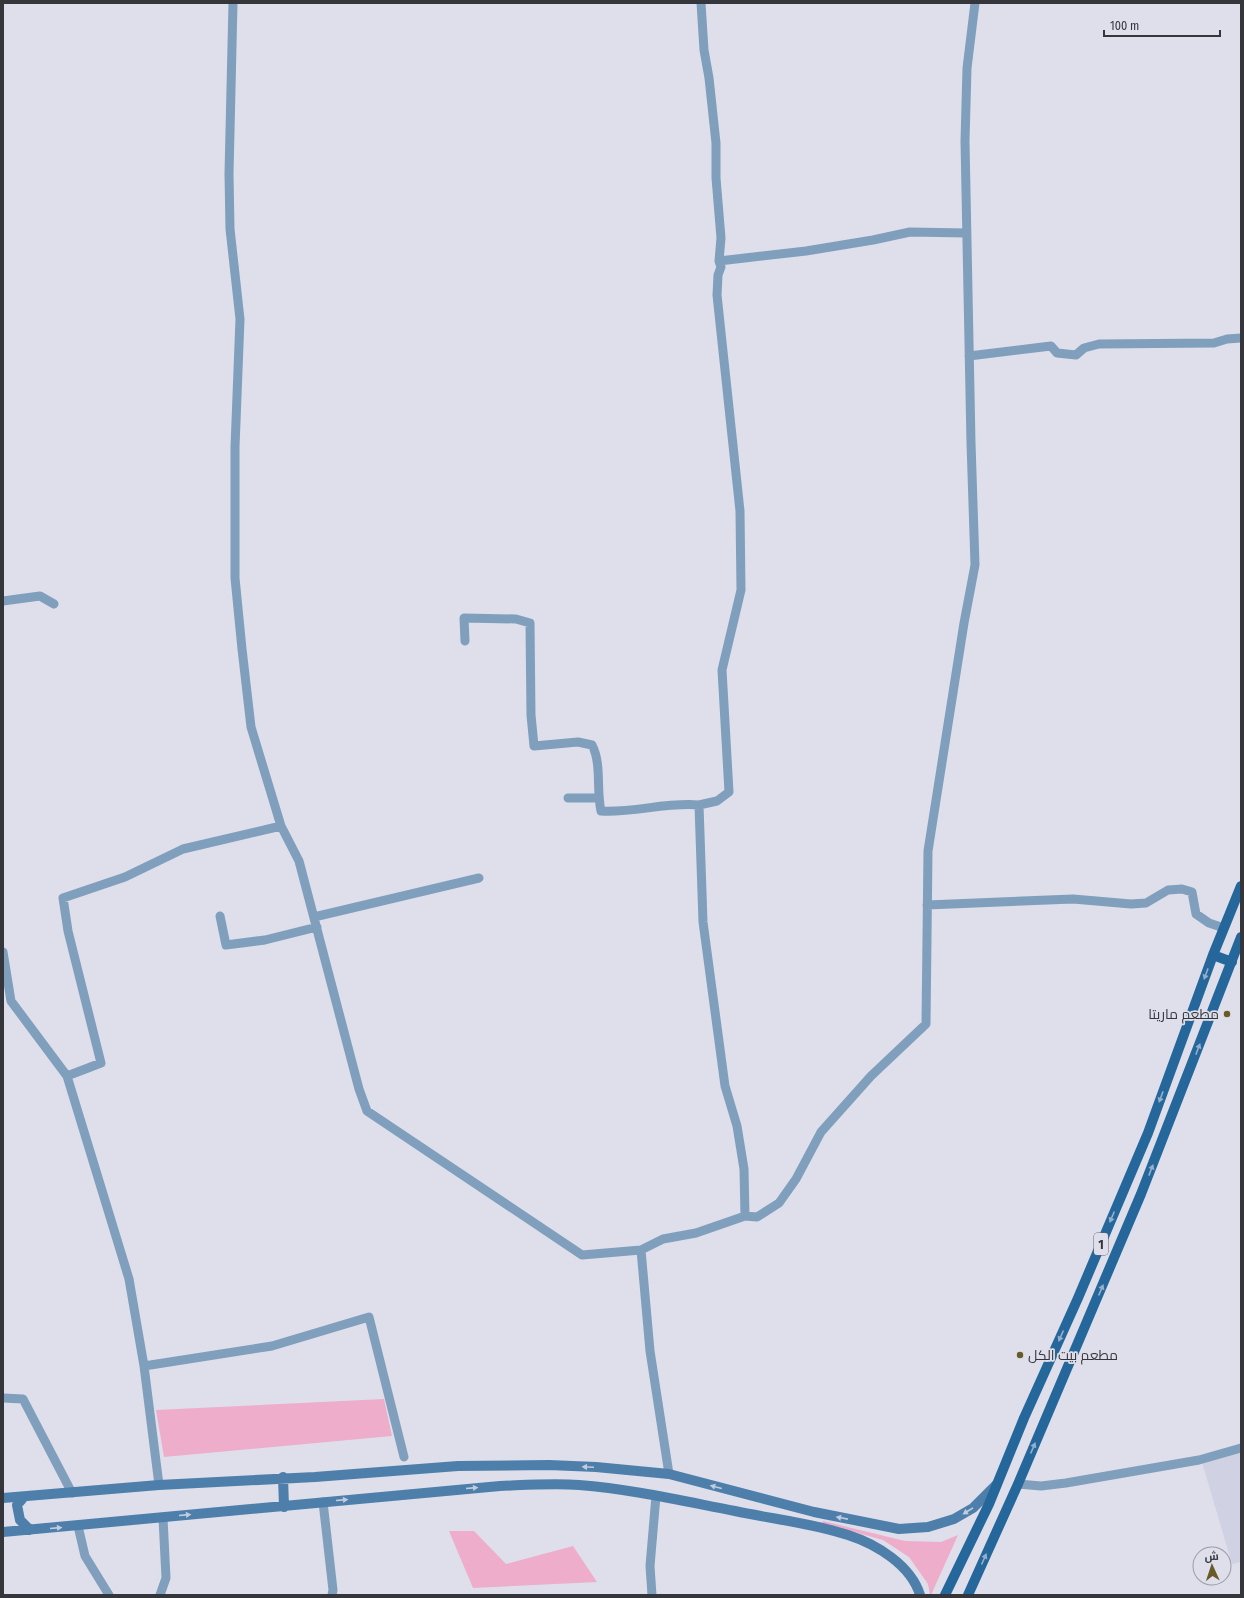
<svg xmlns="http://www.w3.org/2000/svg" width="1244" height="1598" viewBox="0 0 1244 1598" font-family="'Fira Sans Condensed',Cairo,sans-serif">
<rect width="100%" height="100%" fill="#dedfeb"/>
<path fill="#d0d2e4" d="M 1241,1452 L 1241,1562 L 1232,1564 L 1202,1462 Z"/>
<path fill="#eeadca" d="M 384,1399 L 392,1436 L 164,1457 L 156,1410 Z
M 823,1521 L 905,1541 L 941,1542 L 958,1535 L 931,1595 L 930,1595 L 928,1584 L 909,1557 L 883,1540 L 822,1523 Z
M 449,1531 L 474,1531 L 506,1564 L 573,1546 L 597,1582 L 473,1588 Z"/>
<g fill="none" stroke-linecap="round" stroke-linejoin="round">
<path stroke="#7f9fbd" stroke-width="9" d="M 233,3 L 229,174 L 230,229 L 240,319 L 235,447 L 235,578 L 242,649 L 251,727 L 281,826 L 299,861 L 359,1089 L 367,1111 L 582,1255 L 641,1250 L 663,1239 L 696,1233 L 745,1216 L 744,1169 L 737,1126 L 725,1086 L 703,922 L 699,805 L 717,801 L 729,792 L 722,670 L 741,590 L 740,511 L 717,295 L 718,275 L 721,267 L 719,261 L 721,238 L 716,178 L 716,143 L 709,78 L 704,50 L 701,3
M 719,261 L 806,251 L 873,240 L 910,232 L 966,233
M 969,356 L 1051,346 L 1057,353 L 1076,355 L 1084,348 L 1099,344 L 1214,343 L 1227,339 L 1241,338
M 3,601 L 40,596 L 54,604
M 465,641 L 464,618 L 516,619 L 530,623 L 531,715 L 534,746 L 578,742 L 592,745 C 602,764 596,789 601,811 C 634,813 666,802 699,805
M 568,798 L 598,798
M 927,905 L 1073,899 L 1131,904 L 1146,903 L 1168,890 L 1182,889 L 1192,892 L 1196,914 L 1209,923 L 1224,928
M 220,916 L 226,945 L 265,940 L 317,927
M 314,917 L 479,878
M 3,952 L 11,1001 L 67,1076 L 129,1279 L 144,1366 L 159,1485
M 67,1076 L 101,1063 L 68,931 L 63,898 L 125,877 L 183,849 L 281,826
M 745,1216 L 757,1217 L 779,1203 L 796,1179 L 821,1132 L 871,1076 L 926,1024 L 928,851 L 964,623 L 975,565 L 971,443 L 965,141 L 967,68 L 975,3
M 641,1250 L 650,1351 L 669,1474
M 144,1366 L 272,1346 L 369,1317 L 404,1457
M 3,1398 L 23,1399 L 72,1493
M 1018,1484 L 1041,1486 L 1066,1483 L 1199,1460 L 1241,1448
M 323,1502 L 333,1590 L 332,1595
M 78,1526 L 85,1556 L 109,1595
M 160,1595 L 166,1578 L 163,1518
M 652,1595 L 650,1566 L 656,1496"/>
<path stroke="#4e7faa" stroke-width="10" d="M 283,1477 L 284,1507
M 24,1497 L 17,1505 L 20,1520 L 30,1530
M 3,1498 L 159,1485 L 315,1477 L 458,1466 L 549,1465 L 596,1467 L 669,1474 L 814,1512 L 899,1529 L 928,1527 L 954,1519 L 973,1508 L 996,1485
M 3,1532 L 500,1486 C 526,1485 553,1483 579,1485 C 631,1489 683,1501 735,1511 C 772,1519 811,1523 848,1535 C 876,1544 911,1565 920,1595"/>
<path stroke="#26679b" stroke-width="10" d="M 1213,955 L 1232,962
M 945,1595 L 989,1504 L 1024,1418 L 1078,1298 L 1148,1133 L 1213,955 L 1241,886
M 968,1595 L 1018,1484 L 1141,1194 L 1241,937"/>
</g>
<defs><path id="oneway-solid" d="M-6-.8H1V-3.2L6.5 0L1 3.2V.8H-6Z"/></defs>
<g fill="#94afcb">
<use href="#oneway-solid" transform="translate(1206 974) rotate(110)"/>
<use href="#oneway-solid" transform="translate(1198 1049) rotate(-69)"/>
<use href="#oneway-solid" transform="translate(1161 1097) rotate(110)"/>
<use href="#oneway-solid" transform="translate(1151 1170) rotate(-69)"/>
<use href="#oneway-solid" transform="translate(1112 1217) rotate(113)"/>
<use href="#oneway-solid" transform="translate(1101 1290) rotate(-67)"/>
<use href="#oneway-solid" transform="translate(1061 1336) rotate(114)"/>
<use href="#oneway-solid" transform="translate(1033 1448) rotate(-67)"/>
<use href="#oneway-solid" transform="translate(984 1559) rotate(-66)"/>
</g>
<g fill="#c1ccde">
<use href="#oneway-solid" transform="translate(588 1467) rotate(-178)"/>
<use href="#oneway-solid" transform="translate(716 1487) rotate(-165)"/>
<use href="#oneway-solid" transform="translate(472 1488) rotate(-5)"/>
<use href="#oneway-solid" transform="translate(342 1500) rotate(-5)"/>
<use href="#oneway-solid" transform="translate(968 1511) rotate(148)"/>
<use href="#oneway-solid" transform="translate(185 1515) rotate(-5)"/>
<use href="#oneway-solid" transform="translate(842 1518) rotate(-169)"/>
<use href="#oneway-solid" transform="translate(56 1528) rotate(-5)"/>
</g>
<g fill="#695b28" stroke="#dedfeb" stroke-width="1.5">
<circle cx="1227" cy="1014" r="4"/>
<circle cx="1020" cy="1355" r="4"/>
</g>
<g text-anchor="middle" stroke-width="3.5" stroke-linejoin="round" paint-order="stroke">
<rect fill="#dedfeb" stroke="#686970" stroke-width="1" x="1094" y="1233" width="14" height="22" rx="3"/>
<g font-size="13" font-weight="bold" fill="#35363b">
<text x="1101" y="1249">1</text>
</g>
<g font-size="14" fill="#35363b" stroke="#dedfeb" text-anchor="end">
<text x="1219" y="1019">مطعم ماريتا</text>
<text x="1028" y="1360" text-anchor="start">مطعم بيت الكل</text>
</g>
</g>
<rect width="1244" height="1598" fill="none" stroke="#35363b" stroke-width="8"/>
<g transform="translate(1212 1566) rotate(357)"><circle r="19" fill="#dedfeb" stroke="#9a9ba5"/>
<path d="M0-3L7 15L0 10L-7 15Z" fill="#695b28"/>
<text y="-6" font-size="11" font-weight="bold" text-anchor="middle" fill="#35363b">ش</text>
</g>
<path d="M1104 30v6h116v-6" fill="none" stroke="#35363b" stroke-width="2"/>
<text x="1110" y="30" font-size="12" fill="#35363b" stroke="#dedfeb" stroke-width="3" paint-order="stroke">100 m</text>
</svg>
